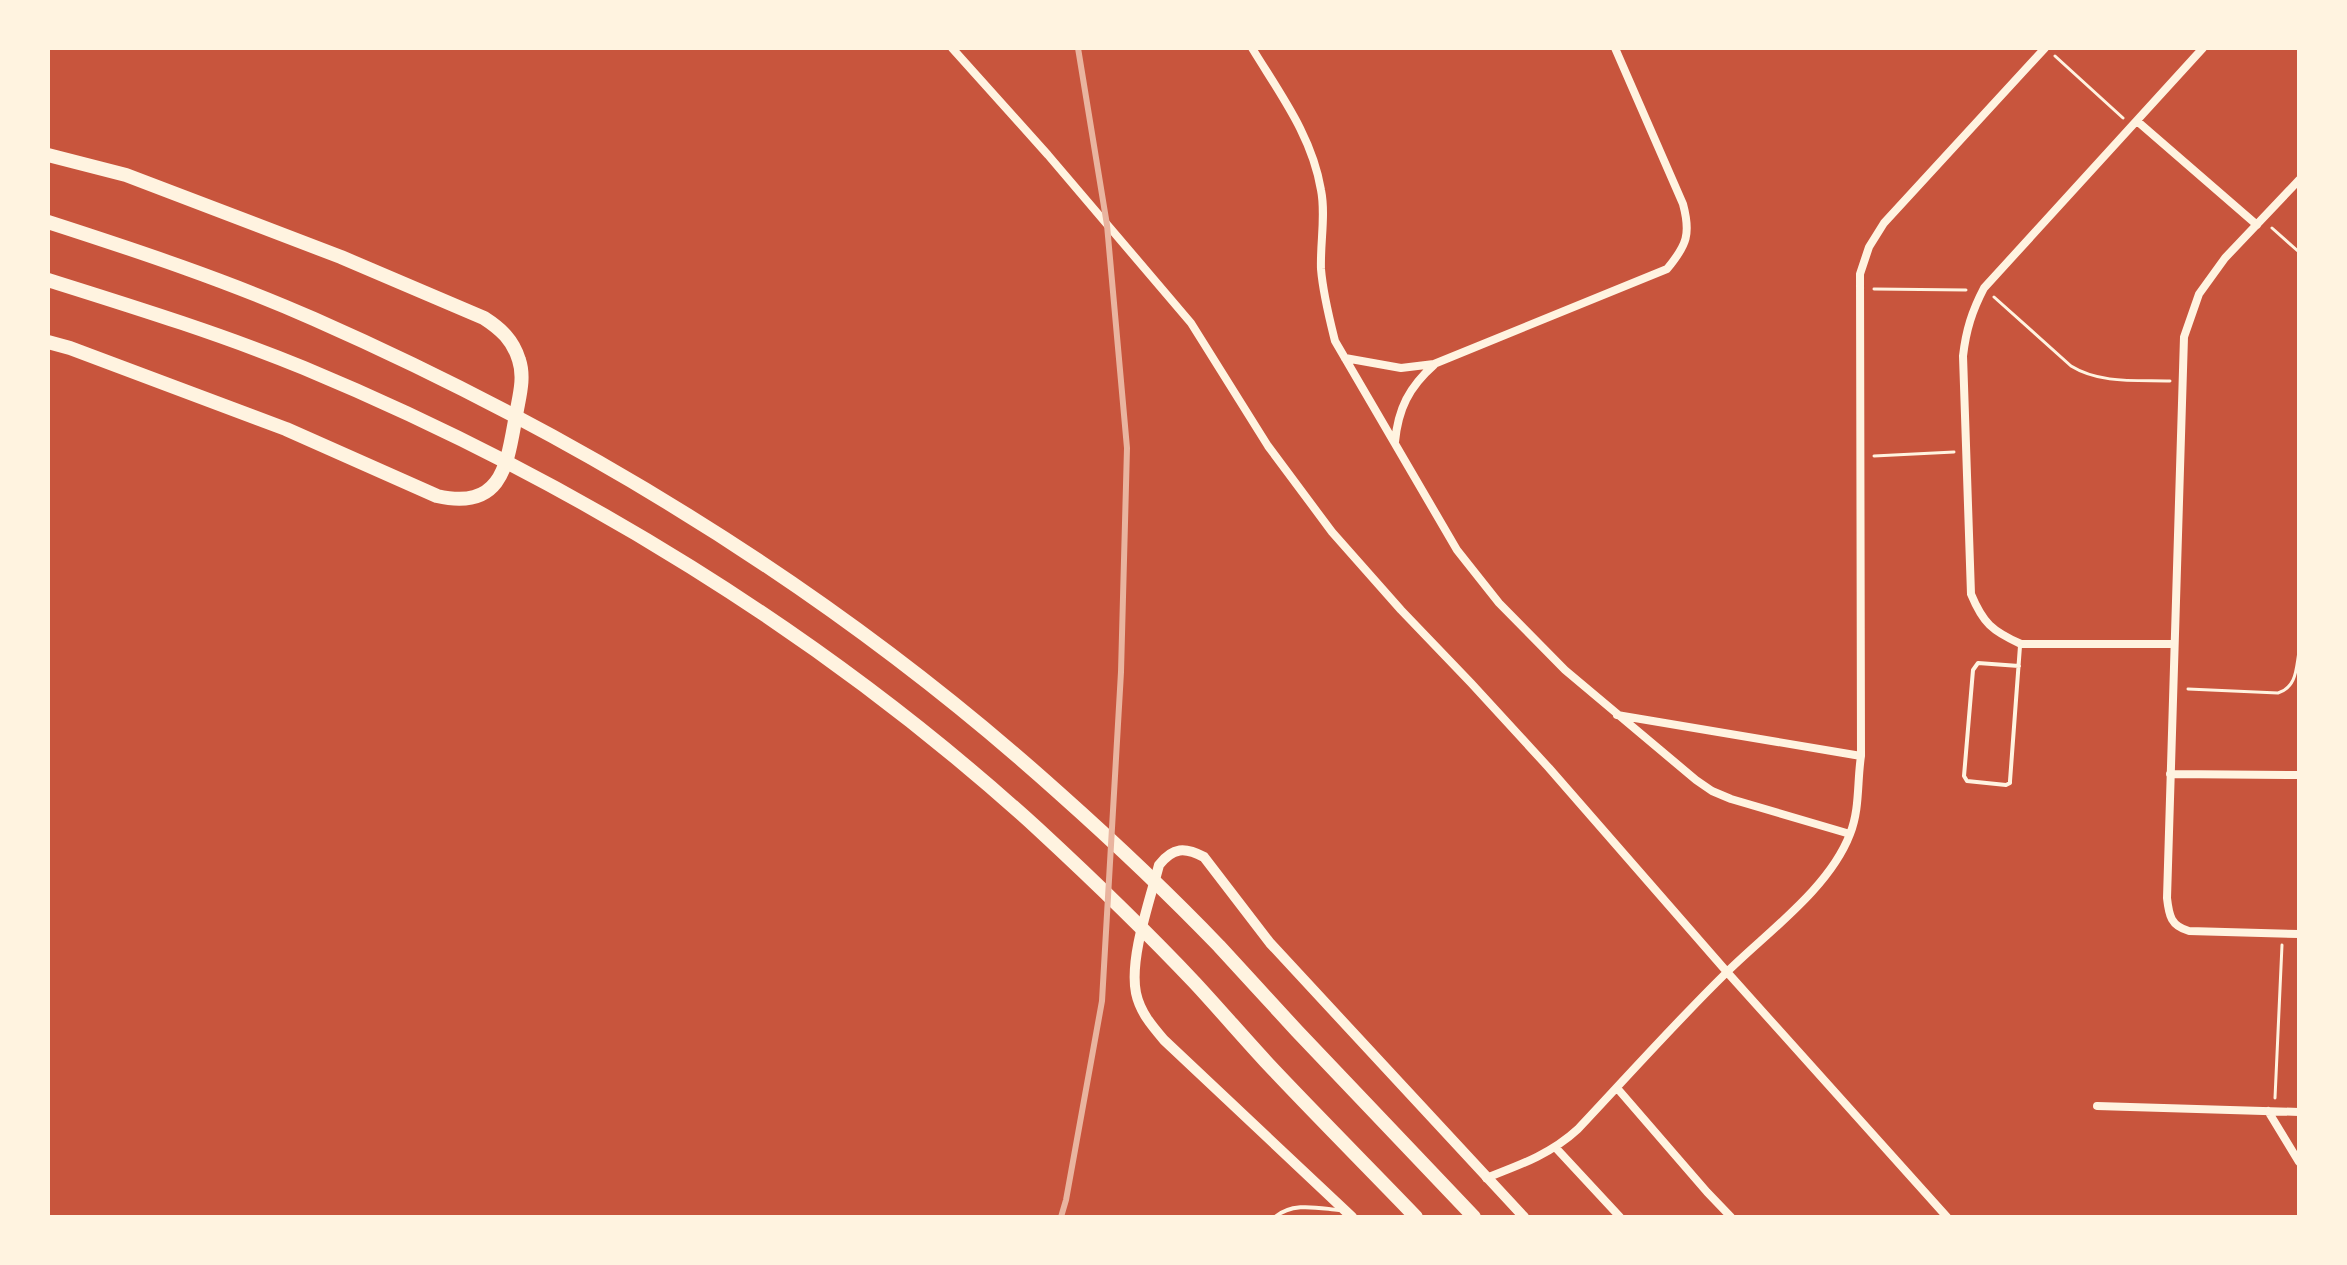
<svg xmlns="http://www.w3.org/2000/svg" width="2347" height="1265" viewBox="0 0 2347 1265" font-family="'DM Sans',sans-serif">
<rect width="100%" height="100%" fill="#c8553d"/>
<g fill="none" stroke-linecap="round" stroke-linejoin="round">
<path stroke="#fff3e0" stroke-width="3" d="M 2055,56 L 2123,118
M 2272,228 L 2299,252
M 1874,289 L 1966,290
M 1994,297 L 2071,366 C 2100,384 2137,380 2170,381
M 1874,456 L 1954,452
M 2188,689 L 2278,693 C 2297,687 2296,668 2299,652
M 2275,1098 L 2282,945"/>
<path stroke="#fff3e0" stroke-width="4" d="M 2019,666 L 1978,663 L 1973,670 L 1964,776 L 1967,781 L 2006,785 L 2010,783 L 2010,781 L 2020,646
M 1275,1217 C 1293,1202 1317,1208 1339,1210"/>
<path stroke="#fff3e0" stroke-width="8" d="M 952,48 L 1048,155 L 1191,323 L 1268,446 L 1332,532 L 1401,610 L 1471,683 L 1549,768 L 1727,972 L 1947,1217
M 1252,48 C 1280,94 1312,136 1321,190 C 1326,215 1320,243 1321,269 C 1323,294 1329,317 1335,341 L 1457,550 L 1499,603 L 1565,670 L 1696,780 L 1712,791 L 1731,799 L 1850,834
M 2137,121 L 2257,225
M 2299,180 L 2225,258 L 2199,294 L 2184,337 L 2167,898 C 2169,916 2171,926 2189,931 L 2299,934
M 1345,358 L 1401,368 L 1434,364 L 1667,269 C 1687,245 1691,234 1683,204 L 1615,48
M 1395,442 C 1398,409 1409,387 1434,365
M 2174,644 L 2021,644 C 1992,631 1983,623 1971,594 L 1963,356 C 1966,330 1972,311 1984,288 L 2203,48
M 1617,715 L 1861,756
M 2170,774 L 2299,775
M 1617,1088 L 1707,1192 L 1731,1217
M 2097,1106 L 2299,1112
M 2268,1111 L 2299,1162
M 1555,1147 L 1620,1217
M 1486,1178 C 1520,1165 1551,1154 1578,1129 C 1627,1077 1674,1024 1725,974 C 1766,933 1829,889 1850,834 C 1860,809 1857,782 1861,756 L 1860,274 L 1869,247 L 1884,223 L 2045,48"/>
<path stroke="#fff3e0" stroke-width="10" d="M 1352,1217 L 1164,1040 C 1152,1026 1140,1012 1136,993 C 1129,958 1150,900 1159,865 C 1173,847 1185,847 1204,857 L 1270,943 L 1524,1217"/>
<path stroke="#fff3e0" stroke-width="14" d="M 48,155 L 126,175 L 341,257 L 484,318 C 501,329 513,340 519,360 C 525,378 519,397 516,415 C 507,464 503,511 437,496 L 286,429 L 70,348 L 48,342"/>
<path stroke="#fff3e0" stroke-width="14" d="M 48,222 C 138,251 228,281 314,319 C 584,438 839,595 1059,793 C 1114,842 1168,893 1219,946 C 1245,974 1271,1003 1297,1031 C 1356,1093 1415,1155 1474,1217
M 48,280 C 134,307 221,334 304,368 C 571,479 824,634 1038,829 C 1092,879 1145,930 1195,983 C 1220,1010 1244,1038 1269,1065 C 1317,1116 1367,1166 1416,1217"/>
<path stroke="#e9b49f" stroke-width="6" d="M 1061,1217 L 1066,1200 L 1102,1001 L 1121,672 L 1127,448 L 1107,225 L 1078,48"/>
</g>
<rect width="2347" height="1265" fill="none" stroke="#fff3e0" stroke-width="100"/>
</svg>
